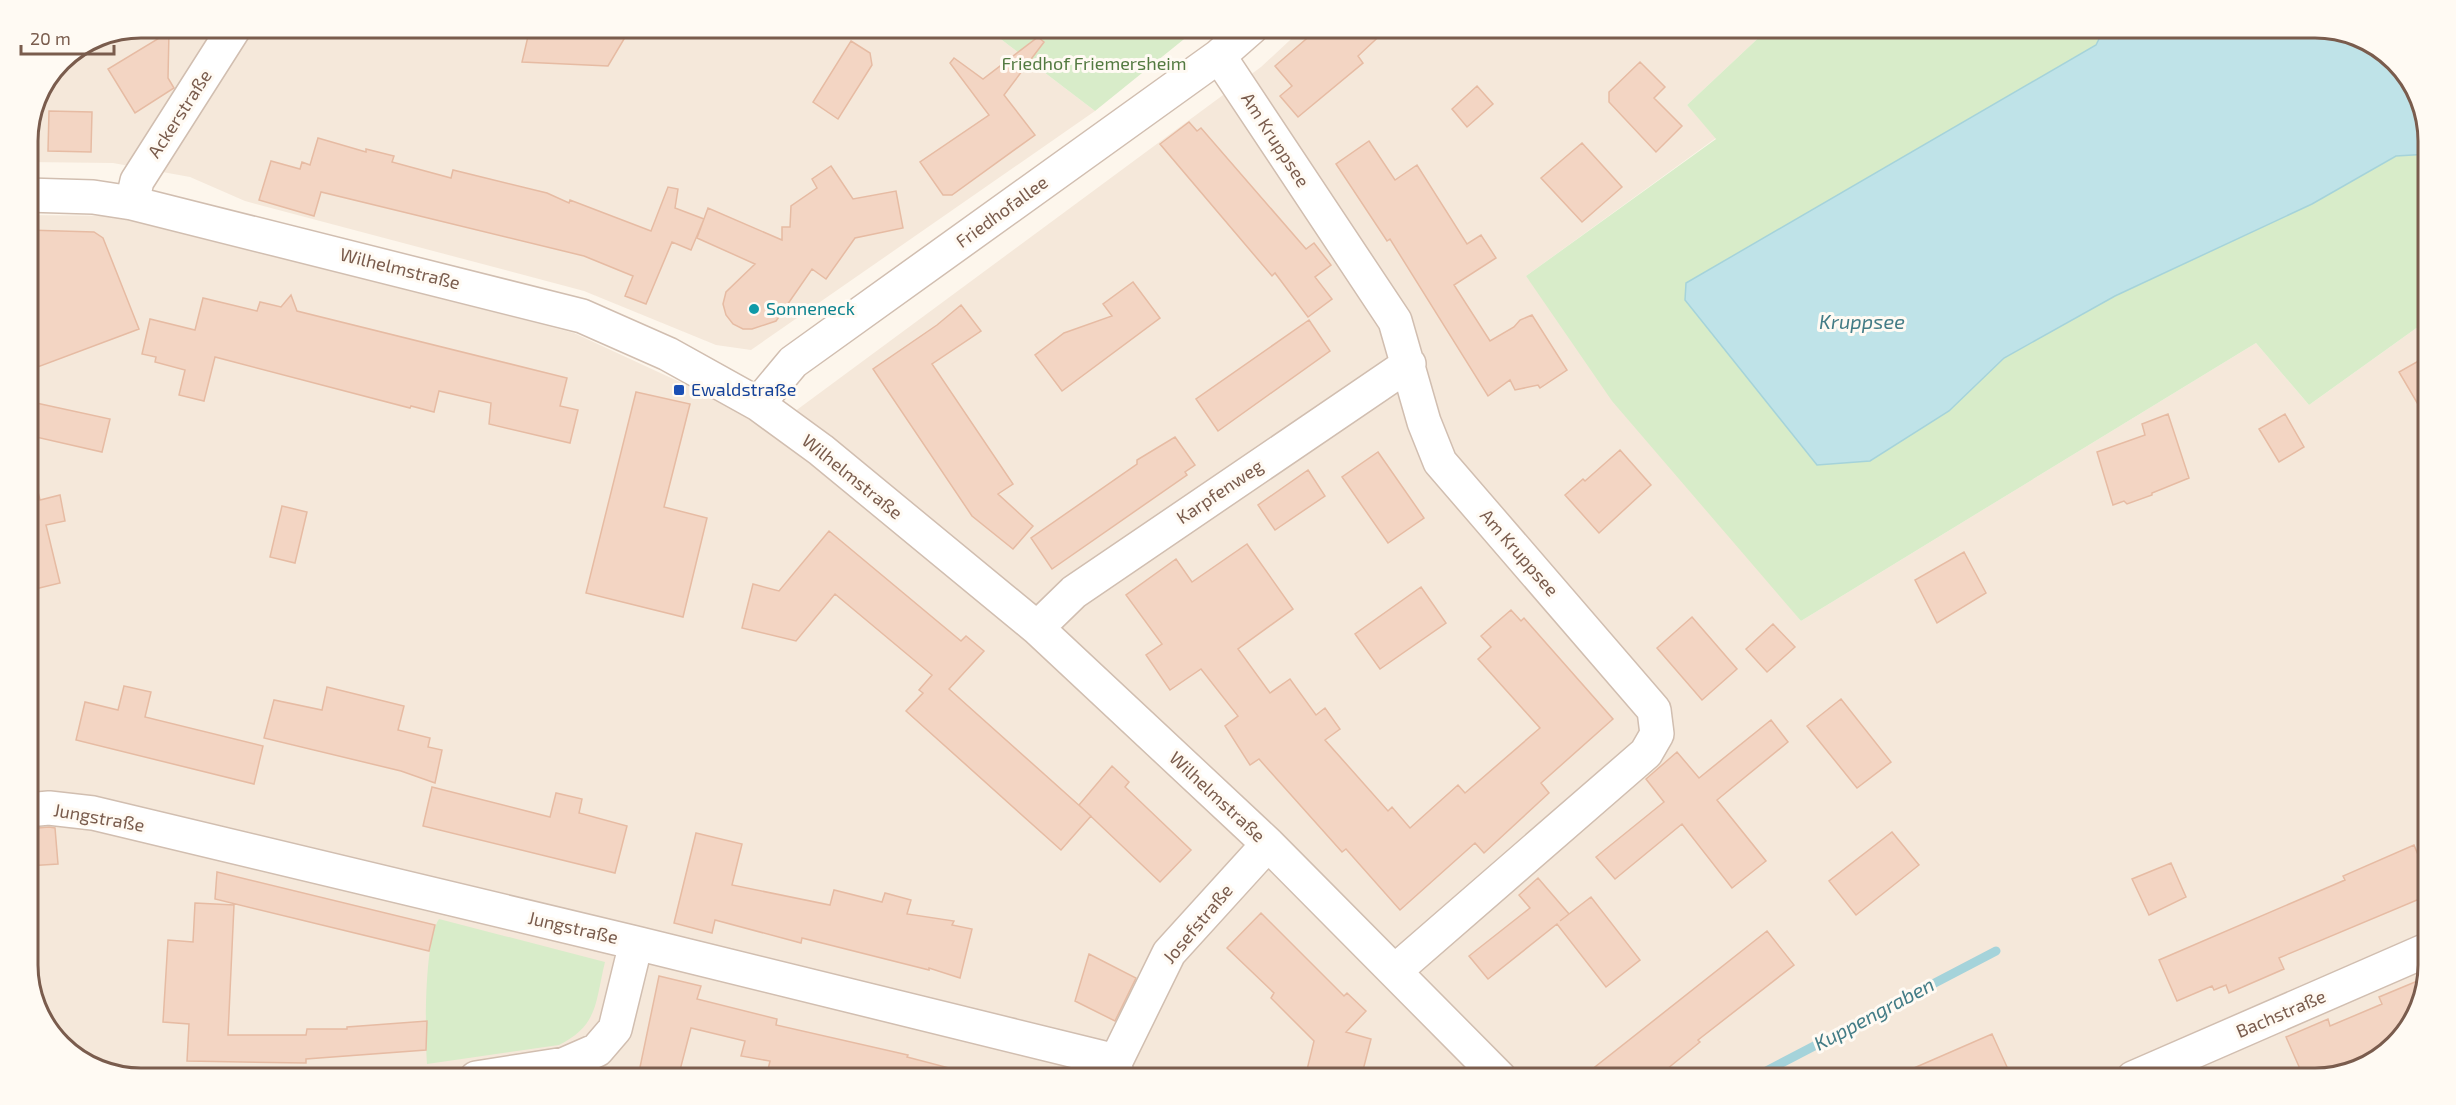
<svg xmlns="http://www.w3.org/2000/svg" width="2456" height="1105" viewBox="0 0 2456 1105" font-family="'Exo 2',sans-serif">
<rect width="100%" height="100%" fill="#fdf6ec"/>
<path fill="#f5e8da" d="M 141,27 L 985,27 L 1095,111 L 751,350 L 716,345 L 584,291 L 245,201 L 190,177 L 113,163 L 27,162 L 27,133 L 60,60 L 97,36 Z
M 1304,27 L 1770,27 L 1687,105 L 1716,138 L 1526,276 L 1801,621 L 2256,343 L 2309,405 L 2429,319 L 2429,964 L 2420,1008 L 2378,1059 L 2316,1078 L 141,1078 L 97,1069 L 46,1028 L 27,972 L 27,215 L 124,216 L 574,333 L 775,426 L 1261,67 Z"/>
<path fill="#d8ecc9" d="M 985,27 L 1199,27 L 1095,111 Z
M 1770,27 L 2105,27 L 1949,411 L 2004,358 L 2115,296 L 2312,204 L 2396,156 L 2429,154 L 2429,319 L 2309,405 L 2256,343 L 1801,621 L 1612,401 L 1526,276 L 1716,139 L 1687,105 Z
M 439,919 L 605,962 C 595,1002 599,1025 559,1045 L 427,1064 C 425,1035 424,941 439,919 Z"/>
<path fill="#bfe3e8" stroke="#a5d3da" stroke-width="1.5" d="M 2105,27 L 2315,27 L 2359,36 L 2410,77 L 2429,133 L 2429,154 L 2396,156 L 2312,204 L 2115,296 L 2004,358 L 1949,411 L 1870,461 L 1817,465 L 1685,300 L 1686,283 L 2096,45 Z"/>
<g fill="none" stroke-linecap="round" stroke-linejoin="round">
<path stroke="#a5d3da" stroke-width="9" d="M 1753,1078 L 1996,951"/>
</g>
<path fill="#f3d5c3" stroke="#e6bba3" stroke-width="1.5" d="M 1320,27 L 1389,27 L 1358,56 L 1363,63 L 1298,117 L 1280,96 L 1292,86 L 1275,66 Z
M 169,32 L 168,78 L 174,88 L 135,113 L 108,69 Z
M 529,32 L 627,34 L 608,66 L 522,62 Z
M 1038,37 L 1044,42 L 1004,95 L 1035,135 L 952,195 L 943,195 L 920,162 L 989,115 L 950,63 L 954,58 L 983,79 Z
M 851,41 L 870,53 L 872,65 L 838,119 L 813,102 Z
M 1640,62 L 1665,87 L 1654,98 L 1682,126 L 1656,152 L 1609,102 L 1609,92 Z
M 1477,86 L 1493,104 L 1467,127 L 1452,109 Z
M 49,111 L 92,112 L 91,152 L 48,151 Z
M 1189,122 L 1197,131 L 1201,128 L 1306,249 L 1314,243 L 1331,265 L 1315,277 L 1332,299 L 1308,317 L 1275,273 L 1272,276 L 1160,144 Z
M 318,138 L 366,152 L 366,149 L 394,156 L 392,162 L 451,178 L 453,170 L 547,193 L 569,203 L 570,200 L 651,231 L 668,187 L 678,189 L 675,208 L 704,219 L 691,250 L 672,242 L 646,304 L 625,296 L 633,276 L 584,256 L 321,192 L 314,216 L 259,200 L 271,161 L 300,169 L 302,162 L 310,165 Z
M 1369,141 L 1395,180 L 1417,165 L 1467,244 L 1481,235 L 1496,258 L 1454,285 L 1490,341 L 1514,327 L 1520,320 L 1532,315 L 1567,370 L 1540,388 L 1538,385 L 1515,390 L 1510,380 L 1488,396 L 1390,239 L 1387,241 L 1336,164 Z
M 1582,143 L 1622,187 L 1582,222 L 1541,178 Z
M 831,166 L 853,199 L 896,191 L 903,228 L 855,238 L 826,279 L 812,269 L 776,321 L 752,329 L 743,329 L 733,324 L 726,315 L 723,304 L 726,292 L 755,264 L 697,238 L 708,208 L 782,240 L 782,227 L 790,227 L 791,206 L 817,188 L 812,179 Z
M 27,230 L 94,232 L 103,238 L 139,329 L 27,371 Z
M 1133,282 L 1160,318 L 1062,391 L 1035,355 L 1064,333 L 1112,316 L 1103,304 Z
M 291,295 L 297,311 L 567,378 L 560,406 L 578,410 L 570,443 L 489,424 L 491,403 L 439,391 L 434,412 L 411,406 L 410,408 L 215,357 L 204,401 L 179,395 L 185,370 L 155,362 L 156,357 L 142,354 L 150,319 L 195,330 L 203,298 L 257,311 L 260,302 L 281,307 Z
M 961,305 L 981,331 L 932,364 L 1013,484 L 998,494 L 1033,526 L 1013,549 L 972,516 L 873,369 L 937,325 Z
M 1309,320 L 1330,351 L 1218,431 L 1196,399 Z
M 2429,355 L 2429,423 L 2399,372 Z
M 636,392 L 690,404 L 664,507 L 707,518 L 683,617 L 586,593 Z
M 27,401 L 110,419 L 102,452 L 27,435 Z
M 2168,414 L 2189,478 L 2152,493 L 2152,495 L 2127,504 L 2124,501 L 2113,505 L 2097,452 L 2145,435 L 2142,424 Z
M 2285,414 L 2304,447 L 2279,462 L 2259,429 Z
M 1175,437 L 1195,465 L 1185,472 L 1187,475 L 1052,569 L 1031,538 L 1137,464 L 1137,460 Z
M 1620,450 L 1651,485 L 1599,533 L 1565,495 L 1583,479 L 1585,481 Z
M 1378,452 L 1424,518 L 1388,543 L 1342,477 Z
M 1308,470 L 1325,496 L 1275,530 L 1258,505 Z
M 37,488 L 40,500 L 60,495 L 65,521 L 46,525 L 60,583 L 27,591 L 27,489 Z
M 282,506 L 307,512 L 295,563 L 270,557 Z
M 829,531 L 961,641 L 966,636 L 984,651 L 949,689 L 1091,816 L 1061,850 L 906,711 L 923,693 L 919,690 L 932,675 L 835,594 L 796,641 L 742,628 L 753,584 L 779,591 Z
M 1247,544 L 1293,609 L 1238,649 L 1270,693 L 1290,679 L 1316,715 L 1325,708 L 1340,729 L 1325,740 L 1388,811 L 1392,807 L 1410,828 L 1458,785 L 1465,793 L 1540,728 L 1478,659 L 1491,647 L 1481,636 L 1511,610 L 1521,621 L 1524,618 L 1613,719 L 1541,783 L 1549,793 L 1484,853 L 1475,843 L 1400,910 L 1346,849 L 1342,852 L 1259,759 L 1250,765 L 1225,726 L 1238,716 L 1201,669 L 1170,690 L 1146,655 L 1162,644 L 1126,595 L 1176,559 L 1192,582 Z
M 1964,552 L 1986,593 L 1937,623 L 1915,580 Z
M 1421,587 L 1446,623 L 1380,669 L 1355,634 Z
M 1692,617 L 1737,669 L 1702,700 L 1657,648 Z
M 1773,624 L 1795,647 L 1767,672 L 1746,649 Z
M 124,686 L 151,692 L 145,717 L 263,746 L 254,784 L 76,740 L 85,702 L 118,710 Z
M 327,687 L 404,706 L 398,730 L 430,738 L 428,747 L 442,750 L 435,783 L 401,771 L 264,738 L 274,700 L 322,710 Z
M 1841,699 L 1891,762 L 1857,788 L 1807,726 Z
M 1771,720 L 1788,742 L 1717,800 L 1766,861 L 1732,888 L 1682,824 L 1615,879 L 1596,857 L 1664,802 L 1646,779 L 1677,752 L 1699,778 Z
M 1112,766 L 1129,782 L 1125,787 L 1191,850 L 1160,882 L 1079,805 Z
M 432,787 L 550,817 L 556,793 L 582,799 L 579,813 L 627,826 L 615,873 L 423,826 Z
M 49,827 L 55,828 L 58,864 L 27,866 L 27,829 Z
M 1892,832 L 1919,865 L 1856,915 L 1829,881 Z
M 696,833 L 742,844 L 732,885 L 830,905 L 834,890 L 882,902 L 885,893 L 911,900 L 907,914 L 954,921 L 952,925 L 972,929 L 960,978 L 929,968 L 929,970 L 802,938 L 801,943 L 715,920 L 712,933 L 674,923 Z
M 2414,845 L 2423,867 L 2429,865 L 2429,895 L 2279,958 L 2284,969 L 2229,993 L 2226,985 L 2214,990 L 2212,986 L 2177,1001 L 2159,960 L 2345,880 L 2343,876 Z
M 2171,863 L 2186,897 L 2149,915 L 2132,879 Z
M 217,872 L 435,925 L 429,951 L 215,899 Z
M 1538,878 L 1569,914 L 1560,921 L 1591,897 L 1640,960 L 1606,987 L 1557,924 L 1488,979 L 1469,956 L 1530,908 L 1519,895 Z
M 195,903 L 234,905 L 228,1035 L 306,1035 L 307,1029 L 347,1029 L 347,1027 L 427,1021 L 426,1050 L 306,1059 L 306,1063 L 187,1061 L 189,1024 L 163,1022 L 168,940 L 193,942 Z
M 1261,913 L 1344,996 L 1347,993 L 1366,1011 L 1346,1032 L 1371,1039 L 1361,1078 L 1305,1078 L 1314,1041 L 1271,998 L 1274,993 L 1227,948 Z
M 1767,931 L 1794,965 L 1698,1040 L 1700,1042 L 1656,1078 L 1581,1078 Z
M 1089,954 L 1136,978 L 1115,1021 L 1075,1001 Z
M 659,976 L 701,986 L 697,999 L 777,1019 L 776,1025 L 908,1055 L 907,1057 L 953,1069 L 952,1078 L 833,1078 L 802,1070 L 800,1078 L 782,1078 L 767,1074 L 770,1061 L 741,1056 L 745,1041 L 691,1028 L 679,1074 L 668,1072 L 667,1078 L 651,1078 L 639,1072 Z
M 2427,977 L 2420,1008 L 2378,1059 L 2316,1078 L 2304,1078 L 2286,1037 L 2328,1019 L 2330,1026 L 2382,1004 L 2379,997 Z
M 1992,1034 L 2012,1078 L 1891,1078 Z"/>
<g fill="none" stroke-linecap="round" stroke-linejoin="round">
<g stroke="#d1beb0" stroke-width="36">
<path id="minor" d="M 1219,56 L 1395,321 L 1424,422 L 1440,462 L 1654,710 L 1657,734 L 1646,753 L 1395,971
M 27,195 L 93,197 L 132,203 L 582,316 L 668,354 L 758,404 L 821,450 L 1037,628 L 1268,844 L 1500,1078
M 132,203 L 137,181 L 235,27
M 758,404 L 793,362 L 1219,56 L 1252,27
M 1037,628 L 1074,592 L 1409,364
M 27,810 L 49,808 L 93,813 L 636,943 L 1116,1061
M 476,1078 L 565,1064 L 597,1050 L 615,1029 L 636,943
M 1115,1078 L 1116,1061 L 1169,953 L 1268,844
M 2133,1078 L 2429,949"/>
</g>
<use href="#minor" stroke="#fff" stroke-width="33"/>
</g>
<circle fill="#0f9aa8" stroke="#fffaf3" stroke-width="2" cx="754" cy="309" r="6"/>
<rect fill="#1a4fb4" stroke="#fffaf3" stroke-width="2" x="673" y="384" width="12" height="12" rx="3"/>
<g text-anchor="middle" stroke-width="6" stroke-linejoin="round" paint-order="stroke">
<g font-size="18" fill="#537a41" stroke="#fffaf3">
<text x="1094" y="70">Friedhof Friemersheim</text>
</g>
<g font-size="18" fill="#7a5c4d" stroke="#fffaf3">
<text transform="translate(180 114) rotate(-57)" y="6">Ackerstraße</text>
<text transform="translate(1275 140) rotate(57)" y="6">Am Kruppsee</text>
<text transform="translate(1002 212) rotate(-36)" y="6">Friedhofallee</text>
<text transform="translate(400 269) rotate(14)" y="6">Wilhelmstraße</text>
<text transform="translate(852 477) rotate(39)" y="6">Wilhelmstraße</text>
<text transform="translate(1220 492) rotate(-34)" y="6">Karpfenweg</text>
<text transform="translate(1519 553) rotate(49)" y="6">Am Kruppsee</text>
<text transform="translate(1217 797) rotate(43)" y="6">Wilhelmstraße</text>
<text transform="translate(99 818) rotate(10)" y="6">Jungstraße</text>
<text transform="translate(1198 924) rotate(-50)" y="6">Josefstraße</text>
<text transform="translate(573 928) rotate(13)" y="6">Jungstraße</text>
<text transform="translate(2281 1014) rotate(-23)" y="6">Bachstraße</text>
</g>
<g font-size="18" fill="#0d838f" stroke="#fffaf3" text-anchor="start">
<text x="766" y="315">Sonneneck</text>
</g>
<g font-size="18" fill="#164399" stroke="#fffaf3" text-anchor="start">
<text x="691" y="396">Ewaldstraße</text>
</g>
<g font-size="20" font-style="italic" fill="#437c86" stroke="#fffaf3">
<text x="1862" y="329">Kruppsee</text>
<text transform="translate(1874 1014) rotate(-28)" y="7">Kuppengraben</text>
</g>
</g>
<path d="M0 0H2456V1105H0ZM141 38H2315A103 103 0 0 1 2418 141V965A103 103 0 0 1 2315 1068H141A103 103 0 0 1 38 965V141A103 103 0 0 1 141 38Z" fill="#fffaf3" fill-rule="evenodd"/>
<path fill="none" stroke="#7a5c4d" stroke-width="3" d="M141 38H2315A103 103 0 0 1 2418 141V965A103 103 0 0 1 2315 1068H141A103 103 0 0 1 38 965V141A103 103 0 0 1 141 38Z"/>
<path d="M21 45v9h93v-9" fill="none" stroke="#7a5c4d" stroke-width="3"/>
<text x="30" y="45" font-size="18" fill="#7a5c4d" stroke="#fffaf3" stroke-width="4.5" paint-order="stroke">20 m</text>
</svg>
